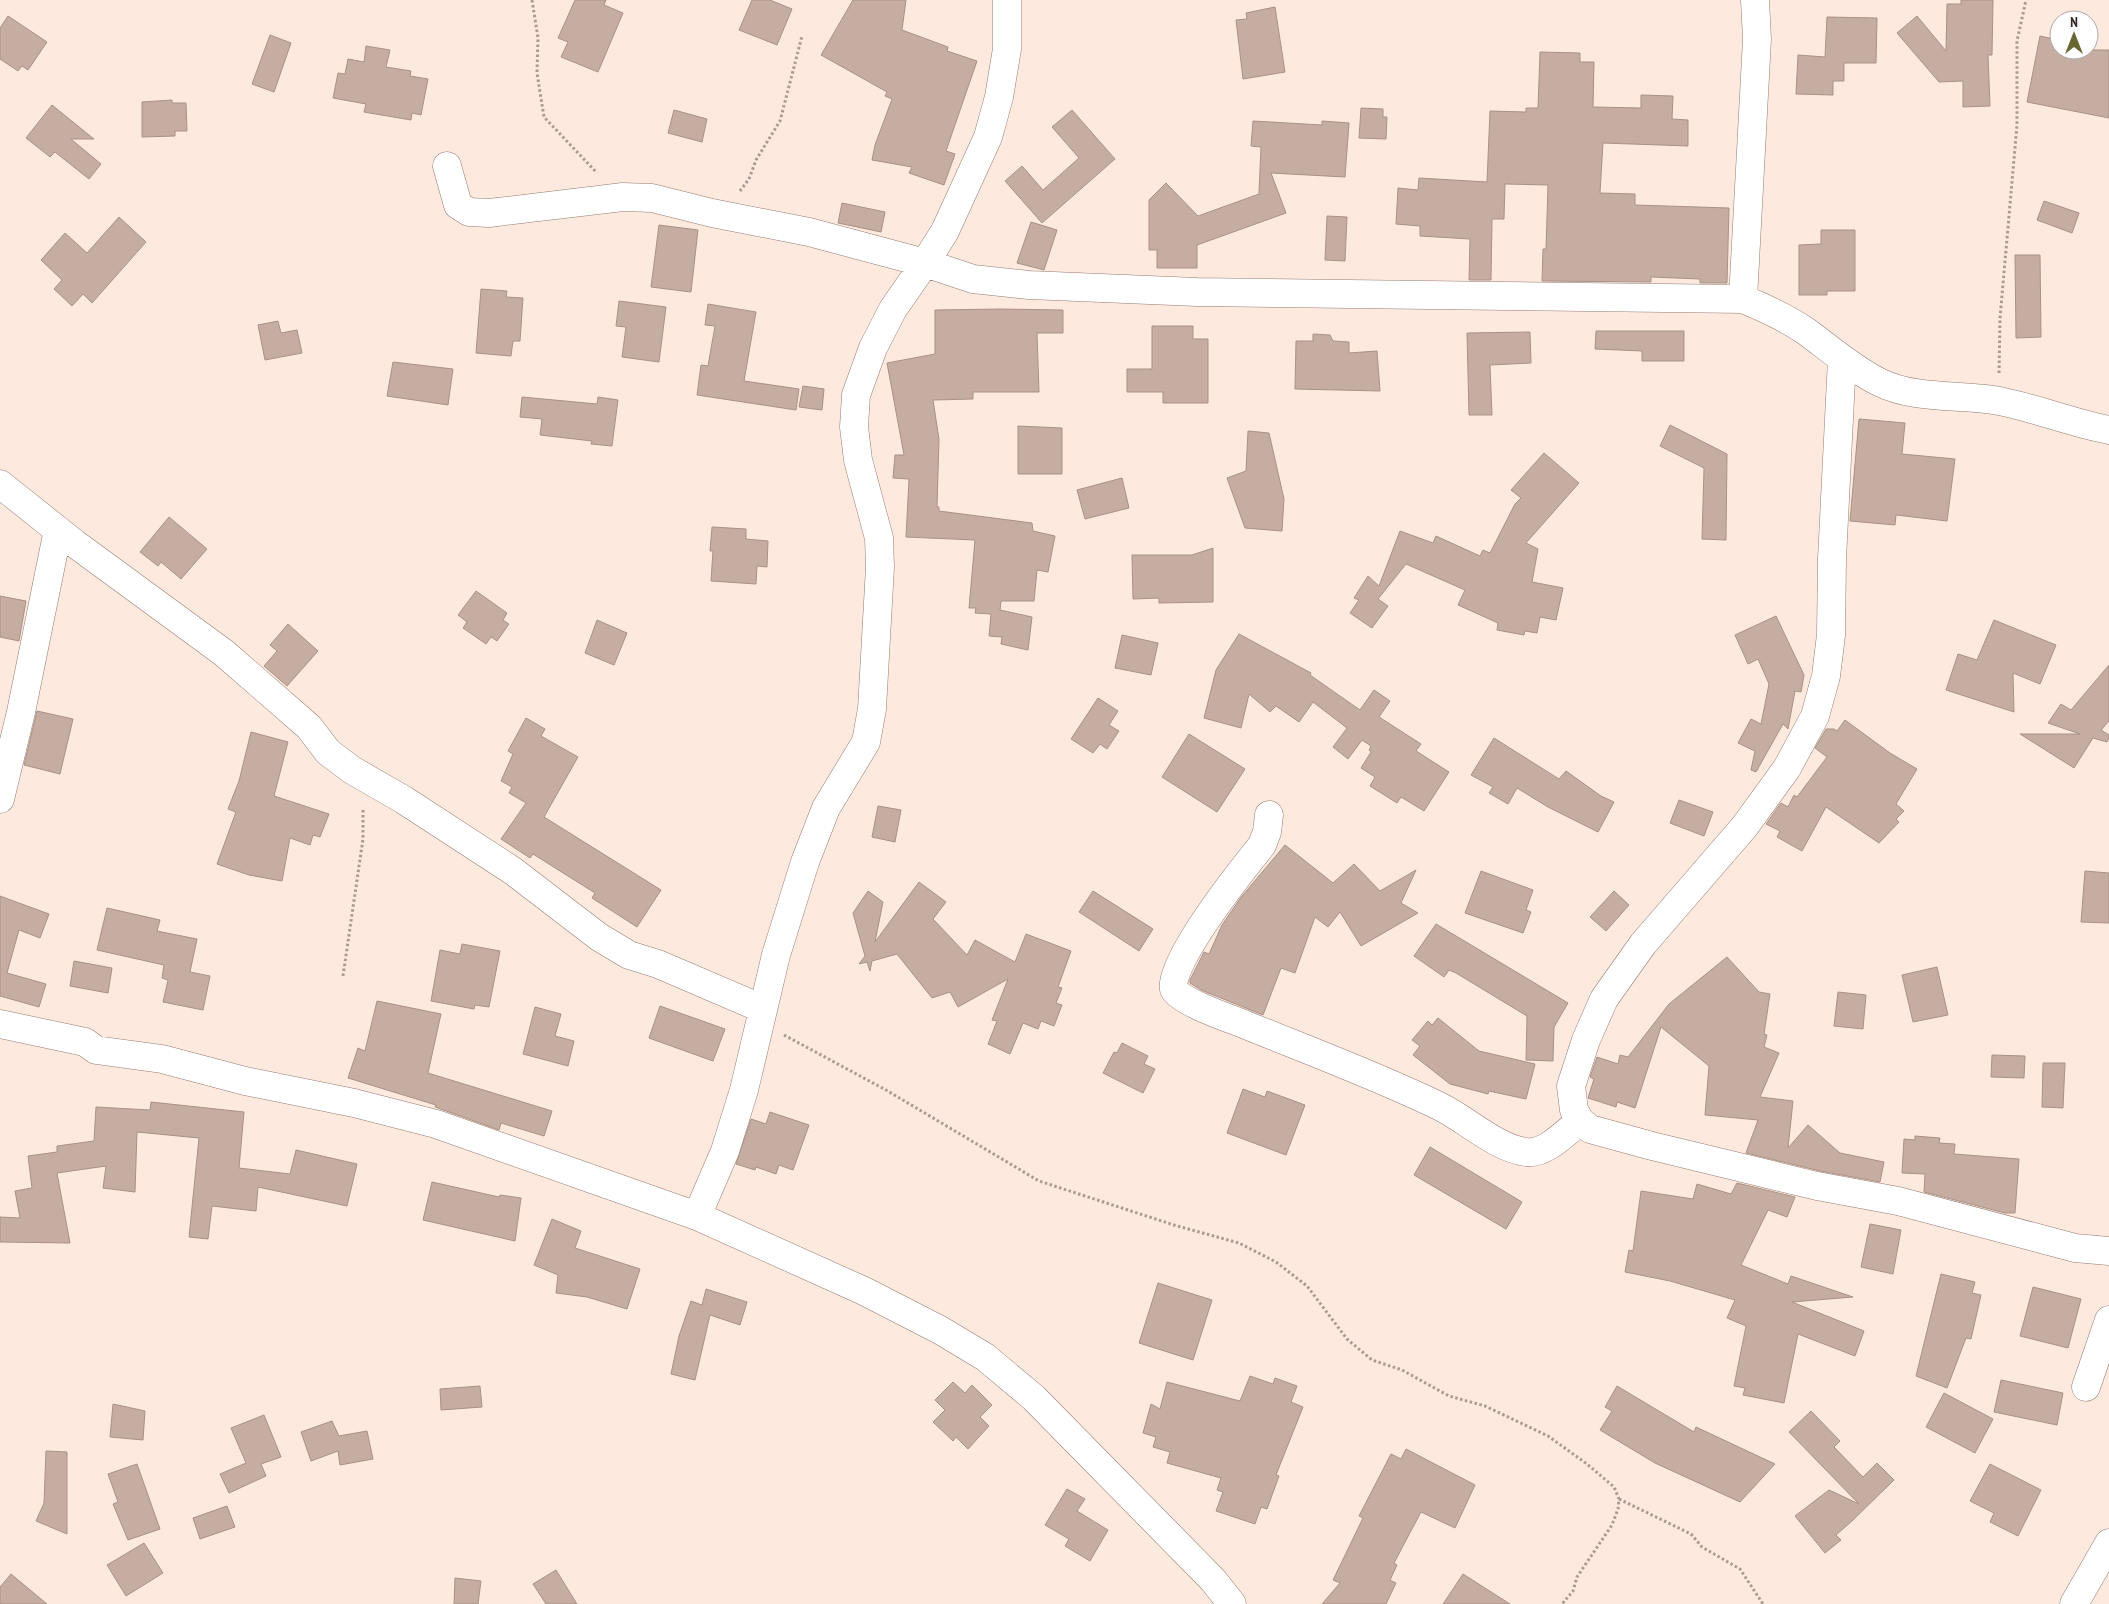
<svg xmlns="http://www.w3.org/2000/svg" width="2109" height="1604" viewBox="0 0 2109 1604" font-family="'PT Sans Narrow',sans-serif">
<rect width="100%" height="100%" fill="#fee9df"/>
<path fill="#c6ada1" stroke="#a99186" d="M 575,0 L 606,0 L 604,5 L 623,13 L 598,72 L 561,57 L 568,42 L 558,38 Z
M 752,0 L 770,0 L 792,9 L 777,45 L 739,30 Z
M 853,0 L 906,0 L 902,30 L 948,47 L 947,51 L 977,61 L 946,151 L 955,154 L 944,185 L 909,173 L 912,167 L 872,160 L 875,145 L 892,99 L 885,96 L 887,92 L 821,55 Z
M 1961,0 L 1993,0 L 1992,55 L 1988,55 L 1990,106 L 1963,107 L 1963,81 L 1939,82 L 1897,33 L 1917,16 L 1946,51 L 1947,4 L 1961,4 Z
M 1275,7 L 1285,72 L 1243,79 L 1236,20 L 1247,19 L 1246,13 Z
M 8,16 L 47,42 L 28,70 L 22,66 L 18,71 L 0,59 L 0,28 Z
M 1827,17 L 1877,18 L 1876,63 L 1844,63 L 1844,81 L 1833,81 L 1833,95 L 1796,94 L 1798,55 L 1825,57 Z
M 270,35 L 291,43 L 274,92 L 252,84 Z
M 2040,36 L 2059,40 L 2059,50 L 2109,50 L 2109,118 L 2027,102 Z
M 366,46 L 390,50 L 386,67 L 411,71 L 410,76 L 428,79 L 421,115 L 412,113 L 411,120 L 364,112 L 366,104 L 333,98 L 338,73 L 345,74 L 348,59 L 364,62 Z
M 1540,52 L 1580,53 L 1580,62 L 1594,62 L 1593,107 L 1641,108 L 1641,95 L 1673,96 L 1672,119 L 1688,120 L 1688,146 L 1603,143 L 1600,193 L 1635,194 L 1635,205 L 1729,208 L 1727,283 L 1700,283 L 1700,279 L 1651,277 L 1651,282 L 1542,281 L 1543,249 L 1546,249 L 1548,185 L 1505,184 L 1504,219 L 1492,219 L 1491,280 L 1469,280 L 1470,239 L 1420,236 L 1420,226 L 1396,224 L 1398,188 L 1418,190 L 1419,178 L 1487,182 L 1490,111 L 1526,112 L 1526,108 L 1538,108 Z
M 172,100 L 172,103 L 186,103 L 187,131 L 175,131 L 175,136 L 142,137 L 142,102 Z
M 52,105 L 94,139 L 71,139 L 101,164 L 89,179 L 55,152 L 50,157 L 26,138 Z
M 1361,108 L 1383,109 L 1383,117 L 1387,117 L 1386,139 L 1359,138 Z
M 674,110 L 707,119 L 702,142 L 668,133 Z
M 1072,110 L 1115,159 L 1042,223 L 1005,181 L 1022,166 L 1043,190 L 1079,158 L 1052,127 Z
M 1253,121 L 1322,125 L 1322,121 L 1349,123 L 1345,177 L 1271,173 L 1286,213 L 1197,245 L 1197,268 L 1157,268 L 1157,250 L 1149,250 L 1149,200 L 1166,183 L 1198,216 L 1259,194 L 1261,147 L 1251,146 Z
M 2044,201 L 2079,213 L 2072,233 L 2037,220 Z
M 842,203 L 885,212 L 881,232 L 838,223 Z
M 1327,216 L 1347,217 L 1345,261 L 1325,260 Z
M 119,217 L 146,242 L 92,303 L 83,294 L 72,306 L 54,289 L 62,280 L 41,260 L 65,233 L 87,253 Z
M 1031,222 L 1057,230 L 1044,270 L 1017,263 Z
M 659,225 L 698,230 L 691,292 L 651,287 Z
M 1821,230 L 1855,230 L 1855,291 L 1827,291 L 1827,295 L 1799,295 L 1799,245 L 1821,244 Z
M 2015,255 L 2040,255 L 2041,337 L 2016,338 Z
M 481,289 L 507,291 L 506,297 L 523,298 L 520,341 L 513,341 L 511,356 L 476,353 Z
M 619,301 L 666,307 L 659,362 L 622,357 L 626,327 L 616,326 Z
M 708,304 L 756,312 L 744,381 L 799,389 L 796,410 L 697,395 L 701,365 L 708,366 L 715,326 L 705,325 Z
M 1000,309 L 1063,310 L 1063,333 L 1037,333 L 1039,392 L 973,392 L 973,399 L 933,400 L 939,439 L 937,507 L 939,507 L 939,511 L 1032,523 L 1033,531 L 1055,536 L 1048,572 L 1037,570 L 1034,601 L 1001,601 L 1000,610 L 1032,617 L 1028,650 L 1001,644 L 1002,637 L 989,636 L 991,614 L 975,613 L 976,608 L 969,608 L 975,540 L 906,537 L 909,479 L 893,478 L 895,455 L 904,455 L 887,363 L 935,354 L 935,310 Z
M 278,321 L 281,333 L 297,330 L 302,353 L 265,360 L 258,325 Z
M 1152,326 L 1193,326 L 1193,339 L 1208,339 L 1208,403 L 1163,403 L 1163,392 L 1127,392 L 1127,369 L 1152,369 Z
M 1596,331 L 1684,331 L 1684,361 L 1642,361 L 1642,351 L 1595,349 Z
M 1530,332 L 1531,363 L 1490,365 L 1492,415 L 1469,415 L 1467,333 Z
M 1313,334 L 1330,335 L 1333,341 L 1349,342 L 1349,353 L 1377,351 L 1380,391 L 1295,389 L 1296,341 L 1313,341 Z
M 393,362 L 453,369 L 448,405 L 387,396 Z
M 803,386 L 824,389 L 822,410 L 799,407 Z
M 522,397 L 597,404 L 598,397 L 618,400 L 612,446 L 591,444 L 592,441 L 540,435 L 542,419 L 520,417 Z
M 1859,419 L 1905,423 L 1902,454 L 1955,459 L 1947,521 L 1896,515 L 1895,525 L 1850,521 Z
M 1670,425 L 1727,454 L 1726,540 L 1702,539 L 1704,468 L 1660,446 Z
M 1018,426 L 1062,428 L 1062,474 L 1018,474 Z
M 1248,431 L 1269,433 L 1284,499 L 1282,531 L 1245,528 L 1227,478 L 1246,471 Z
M 1544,453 L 1579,483 L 1526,543 L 1538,549 L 1532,582 L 1563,588 L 1556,620 L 1540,617 L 1537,633 L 1525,631 L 1524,635 L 1497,630 L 1498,623 L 1458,605 L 1465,590 L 1406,564 L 1378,599 L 1388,606 L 1372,628 L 1350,613 L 1359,600 L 1354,598 L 1368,576 L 1379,586 L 1400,531 L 1433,543 L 1436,536 L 1480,556 L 1483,550 L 1490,553 L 1515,504 L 1521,498 L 1511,490 Z
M 1122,478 L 1129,508 L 1085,519 L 1077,490 Z
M 169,517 L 207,549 L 181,579 L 161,562 L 158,566 L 140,552 Z
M 712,527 L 746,529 L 746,539 L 768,541 L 767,567 L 757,566 L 756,584 L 711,581 L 713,551 L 710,551 Z
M 1213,548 L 1213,602 L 1159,603 L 1159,598 L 1133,599 L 1132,555 L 1192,555 Z
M 476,591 L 507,613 L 503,620 L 509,624 L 497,641 L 491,637 L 486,644 L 463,628 L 467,622 L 458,615 Z
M 0,596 L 26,601 L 19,641 L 0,637 Z
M 1776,616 L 1804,675 L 1801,692 L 1795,691 L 1788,729 L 1783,724 L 1756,772 L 1751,770 L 1755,751 L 1738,743 L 1751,719 L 1761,724 L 1769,684 L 1758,659 L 1748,664 L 1735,635 Z
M 597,620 L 627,633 L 614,665 L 585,653 Z
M 1994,620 L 2056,645 L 2040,684 L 2013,673 L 2014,712 L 1946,690 L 1958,654 L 1977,660 Z
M 288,624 L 318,651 L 287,686 L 264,666 L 277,651 L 270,645 Z
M 1239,634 L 1311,673 L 1310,675 L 1360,710 L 1374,690 L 1390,701 L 1379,717 L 1421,744 L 1416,751 L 1449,772 L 1424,811 L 1401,797 L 1397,803 L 1370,786 L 1375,777 L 1361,768 L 1371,752 L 1369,750 L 1371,746 L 1362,740 L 1348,759 L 1333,747 L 1347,728 L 1313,702 L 1299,722 L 1276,706 L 1270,712 L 1249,694 L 1241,728 L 1204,718 L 1216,670 Z
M 1122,635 L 1158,643 L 1151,675 L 1115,668 Z
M 2109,665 L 2109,721 L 2101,730 L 2109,735 L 2109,738 L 2107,742 L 2093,738 L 2074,768 L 2020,734 L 2080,734 L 2048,723 L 2061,704 L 2071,710 Z
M 1098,698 L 1118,711 L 1109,725 L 1119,731 L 1107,749 L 1100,744 L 1093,753 L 1071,739 Z
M 37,711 L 73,719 L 60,774 L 24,765 Z
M 526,718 L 545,729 L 541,736 L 578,757 L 544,817 L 661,890 L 637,927 L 592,898 L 595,893 L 533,854 L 530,858 L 501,839 L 526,803 L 509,793 L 512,787 L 501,781 L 513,754 L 508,751 Z
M 1845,720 L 1890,753 L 1917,769 L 1896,804 L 1904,811 L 1896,819 L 1899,822 L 1879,843 L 1826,807 L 1802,851 L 1777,837 L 1780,831 L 1766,824 L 1781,803 L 1788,807 L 1794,795 L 1797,797 L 1827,757 L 1815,748 L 1826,729 L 1834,729 L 1837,731 Z
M 251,732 L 288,742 L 274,796 L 329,814 L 320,837 L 313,835 L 310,845 L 290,838 L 282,881 L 249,875 L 217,864 L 236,812 L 228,809 L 239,781 Z
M 1189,734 L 1245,769 L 1217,812 L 1162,777 Z
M 1494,738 L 1559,779 L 1566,771 L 1601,796 L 1614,802 L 1598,832 L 1548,807 L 1517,788 L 1508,804 L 1489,793 L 1493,787 L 1471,775 Z
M 1679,800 L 1713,812 L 1704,836 L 1670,823 Z
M 878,806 L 901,810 L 895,842 L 872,837 Z
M 1285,845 L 1333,883 L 1354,864 L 1380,891 L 1416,870 L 1401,903 L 1418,913 L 1361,946 L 1340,912 L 1328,927 L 1315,917 L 1295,973 L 1281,968 L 1263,1015 L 1201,990 L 1190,983 L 1190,980 L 1204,952 L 1209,954 L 1222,925 L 1242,896 Z
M 1481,871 L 1533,890 L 1526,910 L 1531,912 L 1523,933 L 1465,913 Z
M 2085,871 L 2109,873 L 2109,923 L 2081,922 Z
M 919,882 L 946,902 L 933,919 L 967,955 L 975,940 L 1015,962 L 1026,934 L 1071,951 L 1058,987 L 1062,988 L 1056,1003 L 1062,1005 L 1054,1026 L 1041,1021 L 1038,1029 L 1023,1023 L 1010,1054 L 988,1044 L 997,1021 L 992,1020 L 1008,979 L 958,1007 L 950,992 L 932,998 L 897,954 L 872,961 L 870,971 L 867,962 L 859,964 L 865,956 L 853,913 L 868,891 L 883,902 L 875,942 Z
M 1093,891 L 1153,929 L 1139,951 L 1079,912 Z
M 1614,891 L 1629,905 L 1606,931 L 1590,917 Z
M 0,896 L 49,914 L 40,938 L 19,930 L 7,973 L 46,984 L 39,1007 L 0,996 Z
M 107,908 L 160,920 L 157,931 L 197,939 L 190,972 L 210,976 L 203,1010 L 163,1002 L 168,980 L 162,978 L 164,965 L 97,950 Z
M 1436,924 L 1568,1003 L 1554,1027 L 1553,1061 L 1526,1060 L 1527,1016 L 1456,973 L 1449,970 L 1444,977 L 1414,956 Z
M 462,944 L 500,951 L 489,1007 L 475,1005 L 474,1009 L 431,1001 L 440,950 L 460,954 Z
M 1727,957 L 1759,992 L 1770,994 L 1764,1034 L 1767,1035 L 1764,1047 L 1779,1053 L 1760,1097 L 1793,1101 L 1788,1148 L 1808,1125 L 1840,1153 L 1884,1162 L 1880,1182 L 1820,1171 L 1746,1153 L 1758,1120 L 1705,1115 L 1709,1066 L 1661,1027 L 1635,1108 L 1617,1102 L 1616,1107 L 1588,1098 L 1594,1079 L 1590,1077 L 1597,1057 L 1618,1064 L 1620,1055 L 1628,1057 L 1669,1004 Z
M 74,961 L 112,968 L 108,993 L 70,986 Z
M 1937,967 L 1948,1015 L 1913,1022 L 1902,975 Z
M 1838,992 L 1866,995 L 1863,1029 L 1834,1026 Z
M 377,1001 L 441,1014 L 428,1073 L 552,1111 L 544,1136 L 501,1123 L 499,1130 L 435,1107 L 436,1105 L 348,1078 L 358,1048 L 365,1051 Z
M 660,1006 L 725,1029 L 713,1061 L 649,1038 Z
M 535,1007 L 561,1014 L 555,1036 L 574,1041 L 568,1066 L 523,1054 Z
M 1438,1018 L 1479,1051 L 1535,1064 L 1526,1099 L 1489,1091 L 1488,1094 L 1450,1084 L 1413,1055 L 1420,1046 L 1412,1040 L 1428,1021 L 1432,1025 Z
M 1122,1043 L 1148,1056 L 1144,1064 L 1155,1069 L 1143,1093 L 1103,1073 L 1114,1052 L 1117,1053 Z
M 1992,1055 L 2025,1056 L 2024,1078 L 1991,1077 Z
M 2043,1063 L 2065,1063 L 2063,1108 L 2042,1107 Z
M 1243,1089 L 1265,1097 L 1267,1091 L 1305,1105 L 1286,1155 L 1227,1133 Z
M 151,1102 L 244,1112 L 239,1168 L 290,1174 L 296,1150 L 357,1164 L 347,1206 L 258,1187 L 256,1211 L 212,1206 L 208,1239 L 189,1237 L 199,1138 L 137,1132 L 135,1192 L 103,1188 L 106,1166 L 57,1173 L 70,1243 L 0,1242 L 0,1217 L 20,1218 L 15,1191 L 32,1188 L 28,1156 L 57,1152 L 57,1146 L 94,1141 L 96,1107 L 150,1110 Z
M 770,1112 L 809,1125 L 793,1170 L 779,1165 L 776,1174 L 756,1167 L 755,1170 L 736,1164 L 751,1119 L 766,1124 Z
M 1915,1136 L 1940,1138 L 1939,1143 L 1955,1144 L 1954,1154 L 2019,1159 L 2015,1213 L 2005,1213 L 1924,1192 L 1925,1174 L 1902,1173 L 1904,1139 L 1915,1140 Z
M 1430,1147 L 1522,1202 L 1506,1229 L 1414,1175 Z
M 432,1182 L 499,1197 L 500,1195 L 521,1198 L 515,1241 L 423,1220 Z
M 1737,1183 L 1795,1197 L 1787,1217 L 1768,1210 L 1741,1265 L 1788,1284 L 1791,1276 L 1853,1297 L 1792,1302 L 1864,1331 L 1855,1356 L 1798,1334 L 1784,1403 L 1743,1395 L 1745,1388 L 1734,1386 L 1746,1326 L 1727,1318 L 1735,1300 L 1670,1281 L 1625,1272 L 1629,1250 L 1633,1251 L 1641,1191 L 1693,1199 L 1697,1184 L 1731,1194 Z
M 552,1219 L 581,1231 L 575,1248 L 640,1269 L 627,1309 L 587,1297 L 556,1293 L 558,1275 L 534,1265 Z
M 1870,1224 L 1901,1230 L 1893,1274 L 1861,1267 Z
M 1941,1274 L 1975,1282 L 1972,1293 L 1981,1295 L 1971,1339 L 1966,1338 L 1947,1388 L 1916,1376 Z
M 1158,1283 L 1212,1300 L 1193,1360 L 1139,1343 Z
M 2033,1287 L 2081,1299 L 2068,1348 L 2020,1336 Z
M 706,1289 L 747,1302 L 740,1325 L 710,1315 L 695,1380 L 671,1374 L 679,1336 L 691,1301 L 702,1305 Z
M 1250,1376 L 1273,1384 L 1275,1378 L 1297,1386 L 1291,1402 L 1303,1407 L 1276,1475 L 1279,1476 L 1267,1509 L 1261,1507 L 1255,1524 L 1216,1511 L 1223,1492 L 1217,1490 L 1221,1478 L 1167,1463 L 1170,1452 L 1153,1447 L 1156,1437 L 1143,1433 L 1151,1404 L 1160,1409 L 1167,1382 L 1240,1401 Z
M 2001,1380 L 2063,1393 L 2057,1425 L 1994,1412 Z
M 953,1382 L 965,1393 L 972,1385 L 992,1405 L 980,1417 L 989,1426 L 968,1449 L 956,1437 L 953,1441 L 933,1422 L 945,1410 L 935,1400 Z
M 480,1386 L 482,1407 L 441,1410 L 440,1389 Z
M 1617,1386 L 1694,1432 L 1696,1427 L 1775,1464 L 1740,1502 L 1655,1463 L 1600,1430 L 1612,1411 L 1605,1407 Z
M 1944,1393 L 1993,1419 L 1975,1453 L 1926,1427 Z
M 113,1404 L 145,1411 L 143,1440 L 110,1437 Z
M 1811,1411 L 1840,1441 L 1834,1447 L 1863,1477 L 1877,1463 L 1894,1480 L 1852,1521 L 1836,1535 L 1841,1540 L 1825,1553 L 1795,1516 L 1829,1490 L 1859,1504 L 1789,1432 Z
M 264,1415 L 281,1457 L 261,1464 L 266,1476 L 229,1493 L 220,1474 L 246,1463 L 231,1428 Z
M 332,1421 L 339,1436 L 367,1431 L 373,1459 L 340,1465 L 338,1451 L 311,1461 L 301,1432 Z
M 1406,1449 L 1475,1485 L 1455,1528 L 1421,1512 L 1394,1563 L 1397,1565 L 1390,1580 L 1396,1583 L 1386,1604 L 1322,1604 L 1340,1583 L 1333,1580 L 1363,1518 L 1359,1516 L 1391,1454 L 1401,1459 Z
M 46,1451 L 67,1452 L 67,1534 L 36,1521 L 44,1503 Z
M 137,1464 L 160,1529 L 128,1540 L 113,1504 L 118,1502 L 108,1474 Z
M 1990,1464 L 2041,1490 L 2018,1536 L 1990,1522 L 1994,1513 L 1970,1501 Z
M 1067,1489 L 1085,1499 L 1077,1511 L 1108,1530 L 1090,1561 L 1065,1546 L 1069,1539 L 1045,1525 Z
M 227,1506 L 235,1527 L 200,1539 L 193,1518 Z
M 144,1543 L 163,1573 L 126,1596 L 107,1565 Z
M 556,1570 L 577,1604 L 546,1604 L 533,1584 Z
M 11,1574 L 47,1604 L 0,1604 L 0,1587 Z
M 1463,1574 L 1510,1604 L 1443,1604 Z
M 455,1578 L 481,1581 L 478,1604 L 454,1604 Z"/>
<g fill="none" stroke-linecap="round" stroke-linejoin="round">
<g stroke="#947c71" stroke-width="29">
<path id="minor" d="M 447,166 L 458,205 L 469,212 L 489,213 L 623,197 L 652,198 L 712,213 L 809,232 L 925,263 L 973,279 L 1029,285 L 1197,292 L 1743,299 C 1765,308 1787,318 1807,332 C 1830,349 1853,369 1879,382 C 1915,400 1960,394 1999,401 C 2036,408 2071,423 2109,430
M 1743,299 L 1757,39 L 1755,0
M 1842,359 L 1832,559 L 1831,635 L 1826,676 L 1815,716 L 1787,768 L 1745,826 L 1643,944 L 1604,999 L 1586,1040 L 1571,1086 L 1574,1110 L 1580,1121 L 1590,1129 L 1652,1146 L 1817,1186 L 1898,1201 L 2075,1248 L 2109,1251
M 0,484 L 74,543 L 224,653 L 309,727 L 328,752 L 352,770 L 404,800 L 513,871 L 599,937 L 629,955 L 658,964 L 763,1009
M 0,799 L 21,712 L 58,530
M 1269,815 L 1267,832 L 1262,845 C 1245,866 1166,965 1174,989 C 1179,1001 1228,1018 1241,1023 C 1307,1050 1375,1075 1439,1106 C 1466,1119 1496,1148 1526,1152 C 1545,1155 1566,1132 1580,1121
M 0,1024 L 85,1042 L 96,1050 L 162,1059 L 245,1081 L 354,1103 L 436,1124 L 697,1216 L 864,1291 L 940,1330 L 985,1357 L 1034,1398 L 1213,1580 L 1232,1604
M 697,1216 L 725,1151 L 744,1090 L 776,955 L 805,862 L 826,808 L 866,742 L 872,709 L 880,567 L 879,538 L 858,460 L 854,427 L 856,395 L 873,348 L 893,309 L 925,263 L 945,231 L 988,137 L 999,97 L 1007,49 L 1007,0
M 2086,1387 L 2109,1320
M 2074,1604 L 2109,1543"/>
</g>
<path stroke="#aa9a92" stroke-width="3" stroke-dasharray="2.5 2.5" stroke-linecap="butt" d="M 532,0 L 538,38 L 537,73 L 544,117 L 597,173
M 740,191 L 749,179 L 756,160 L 780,121 L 802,36
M 1999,373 L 2000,318 L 2017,125 L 2017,41 L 2026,0
M 343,976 L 363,839 L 363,808
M 784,1035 L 886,1090 L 1039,1181 L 1174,1225 L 1239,1243 L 1276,1262 L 1307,1286 L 1347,1339 L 1372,1360 L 1402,1370 L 1449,1396 L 1485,1406 L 1548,1436 L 1587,1464 L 1614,1487 L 1619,1499 L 1618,1509 L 1612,1525 L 1577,1577 L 1573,1591 L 1562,1604
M 1619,1499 L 1691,1534 L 1702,1547 L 1740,1569 L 1763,1604"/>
<use href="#minor" stroke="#fff" stroke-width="28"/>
</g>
<g transform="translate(2074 35)"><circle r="24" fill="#ffffff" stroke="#ada9a8"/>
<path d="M0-4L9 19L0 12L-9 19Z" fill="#686632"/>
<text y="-8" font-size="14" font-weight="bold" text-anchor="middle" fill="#332925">N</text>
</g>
</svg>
